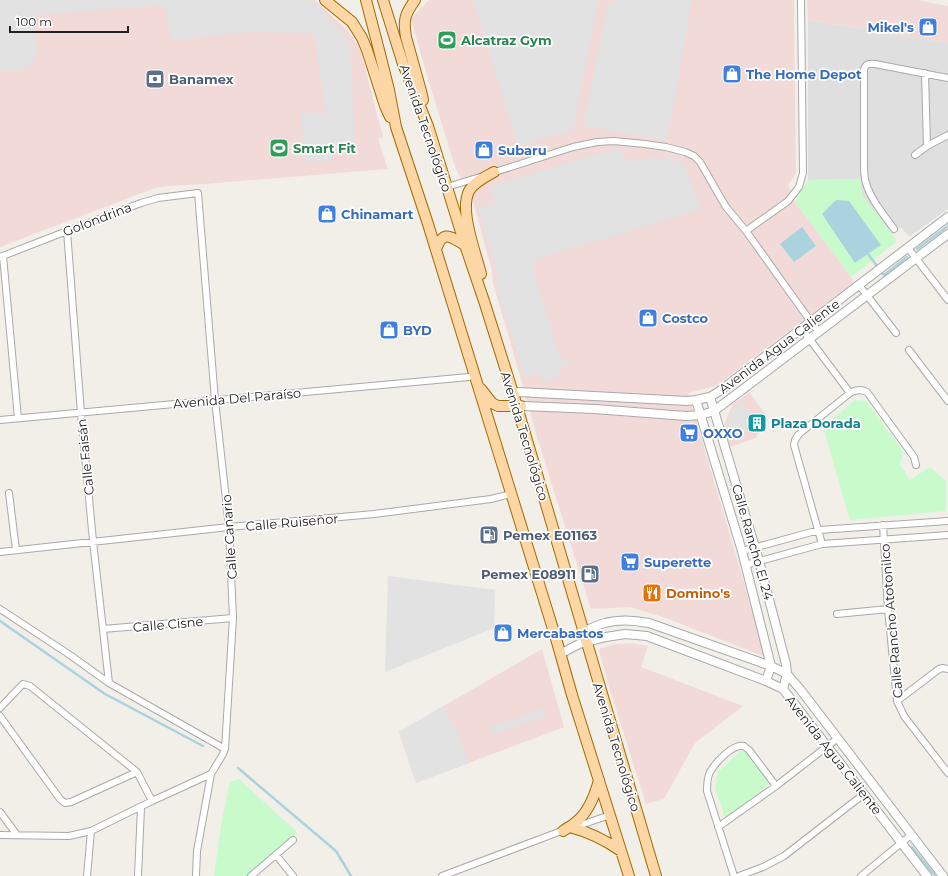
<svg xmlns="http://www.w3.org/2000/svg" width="948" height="876" viewBox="0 0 948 876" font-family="Montserrat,sans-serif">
<rect width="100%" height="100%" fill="#f2efe9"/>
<path fill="#e0dfdf" d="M 808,20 L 948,43 L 948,209 L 910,236 L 908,236 L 901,227 L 892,234 L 863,196 L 861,188 L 860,179 L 808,180 Z"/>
<path fill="#f2dad9" d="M 0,0 L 315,0 L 348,31 L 360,48 L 383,137 L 378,139 L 388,169 L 205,184 L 168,186 L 155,188 L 0,247 Z
M 429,0 L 794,0 L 796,173 L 788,185 L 795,202 L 851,277 L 854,282 L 716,386 L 688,393 L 766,657 L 663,617 L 630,607 L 591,609 L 537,437 L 521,379 L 493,283 L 492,271 L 473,202 L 455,167 L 426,72 L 411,19 Z
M 807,0 L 917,0 L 948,6 L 948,43 L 808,20 Z
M 749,392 L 766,415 L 756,438 L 730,447 L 724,425 L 732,405 Z
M 632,643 L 648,646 L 641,667 L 743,706 L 695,743 L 664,799 L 646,804 L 610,690 L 599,651 L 601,648 L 617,644 Z
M 542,649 L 564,727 L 416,783 L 399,732 Z"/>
<path fill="#c8facc" d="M 860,179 L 861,188 L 863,196 L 895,238 L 896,242 L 851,277 L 795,202 L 808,180 Z
M 855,400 L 866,401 L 903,451 L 900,464 L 910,480 L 930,467 L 946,481 L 946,511 L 850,520 L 823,427 Z
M 741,750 L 748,752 L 772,782 L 725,818 L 715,788 L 718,772 Z
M 239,779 L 298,833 L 246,876 L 214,876 L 222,819 L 230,782 Z"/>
<path fill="#e2e2e2" d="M 0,0 L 312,0 L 319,6 L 326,17 L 349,39 L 352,78 L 354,150 L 332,153 L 331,161 L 305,163 L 301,112 L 326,114 L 314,33 L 250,32 L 171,40 L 164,5 L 33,15 L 37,54 L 28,69 L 0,71 Z
M 473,0 L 598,0 L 573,130 L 518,146 Z
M 618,0 L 692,0 L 667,140 L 583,126 L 608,5 Z
M 620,148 L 625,161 L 634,158 L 635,162 L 657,156 L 659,161 L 672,156 L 674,164 L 683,161 L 701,209 L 534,260 L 534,274 L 561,361 L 570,359 L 571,364 L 559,367 L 561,376 L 542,382 L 539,373 L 524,377 L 495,280 L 499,277 L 478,209 L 495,203 L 490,186 Z
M 743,403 L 752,417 L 748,428 L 729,435 L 726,426 L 731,412 Z
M 388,576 L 495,590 L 494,628 L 385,672 Z
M 443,706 L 457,731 L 469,763 L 416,783 L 399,732 Z
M 543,708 L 546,716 L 493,735 L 491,727 Z"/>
<path fill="#aad3df" d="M 836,200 L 849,201 L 881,245 L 855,263 L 822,214 Z
M 802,227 L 816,246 L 794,262 L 780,244 Z"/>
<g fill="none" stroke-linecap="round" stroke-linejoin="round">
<path stroke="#aad3df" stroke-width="2.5" d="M 917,249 L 948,226
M 868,254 L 877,266
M 882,273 L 884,275 L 907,257
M 0,621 L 105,694 L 203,746
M 238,768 L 336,851 L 351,876
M 912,847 L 935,876"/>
<g stroke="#a9a9a9" stroke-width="8">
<path id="minor" d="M 925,73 L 927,146
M 915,155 L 927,146 L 948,135
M 492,173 L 573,147 L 597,142 L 614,141 L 645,144 L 666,147 L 685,152 L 694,156 L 700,162 L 726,207 L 746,231 L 811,322 L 819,332
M 447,187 L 480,177
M 894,229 C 884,215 871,200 866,183 C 864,177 864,170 864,164 L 864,70 C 865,64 869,63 875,64 L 948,78
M 67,231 L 81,413 L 93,541 L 109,683
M 746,231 L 788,201 L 799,187 L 803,173 L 801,0
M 908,248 L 948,300
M 3,256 L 18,418
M 0,257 L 67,231 L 141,203 L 158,198 L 198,193 L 215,400 L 229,527 L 233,618 L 225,749 L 223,754 L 211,774 L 197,851 L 196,876
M 859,285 L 896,333
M 802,329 L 850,393
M 909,350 L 948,401
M 0,420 L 469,377 L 474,375
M 9,493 L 16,550
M 883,525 L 888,609 L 897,701 L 904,716 L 948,773
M 822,544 L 794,445 L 795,440 L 799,434 L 850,393 C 855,390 861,389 867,392 L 914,457 L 916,465
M 742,551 L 819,530 L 948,521
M 0,552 L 229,527 L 374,514 L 491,499 L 511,494
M 745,565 L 822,544 L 948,535
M 0,609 L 70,655 L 109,683 L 225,749
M 837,614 L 888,609
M 103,629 L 233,618
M 897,701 L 939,669 L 943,668 L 948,669
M 0,708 L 19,688 L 23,684 L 30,686 L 137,772 L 152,801
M 0,716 L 60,799 L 65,803 L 71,802 L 137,772
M 0,812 L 17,835
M 575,827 L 610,815
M 718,827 L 776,786 L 838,738
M 0,835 L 69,836 L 91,831 L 152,801 L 211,774
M 276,855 L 293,876
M 87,876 L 91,831
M 138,876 L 141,807
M 251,876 L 293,840
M 442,876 L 564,830
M 734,876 L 707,791 C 707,785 707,778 710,772 C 716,762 732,744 744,746 L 749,750 L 776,786
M 739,876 L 763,867 L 784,856 L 864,794
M 861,876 L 911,835"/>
</g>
<g stroke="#a9a9a9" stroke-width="10">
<path id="tertiary" d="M 513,393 L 519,392 L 687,401 L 696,400 L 710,397 L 721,390 L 948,217
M 710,397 L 759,561 L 786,664 L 787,674 L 783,689
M 696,400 L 742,551 L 771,666 L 766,681
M 523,406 L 595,409 L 686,416 L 701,415 L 714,411 L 948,234
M 584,631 C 590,629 597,625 605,623 C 619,619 634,620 649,623 L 771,666 L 787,674 L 800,689 L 943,876
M 560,654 L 579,644 L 606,637 L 625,634 L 647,636 L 766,681 L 783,689 L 927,876"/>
</g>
<g stroke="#a06b00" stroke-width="12">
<path id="primary" d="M 325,0 L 352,22 L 362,38 L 367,50 L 385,106 L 390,117
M 366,0 L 379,50 L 389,90 L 396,127 L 428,224 L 557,642 L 572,695 L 629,876
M 383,0 L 403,64 L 428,126 L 465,245 L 485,304 L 513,393 L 656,876
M 415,0 C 405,14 403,20 406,37 L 421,91 L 423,100
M 436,249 C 444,229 450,237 465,245
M 481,274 C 476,253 459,211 469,191 C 474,182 485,177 494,172
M 481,389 L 492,403 L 498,406 L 521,406
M 573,828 C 592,833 605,840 621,851
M 563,831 C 567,828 573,825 576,822 C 589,812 595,795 599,780"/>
</g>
<use href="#minor" stroke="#fff" stroke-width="6"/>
<use href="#tertiary" stroke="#fff" stroke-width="8"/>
<use href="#primary" stroke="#fcd6a4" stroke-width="10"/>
</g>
<defs>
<g id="shop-square" transform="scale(1)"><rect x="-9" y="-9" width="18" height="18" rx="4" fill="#3f7fe0" stroke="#fff"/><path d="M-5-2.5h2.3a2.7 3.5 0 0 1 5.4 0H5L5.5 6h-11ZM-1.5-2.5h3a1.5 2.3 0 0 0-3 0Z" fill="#fff"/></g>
<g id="stadium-square" transform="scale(1)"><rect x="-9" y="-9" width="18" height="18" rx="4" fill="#2e9e5b" stroke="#fff"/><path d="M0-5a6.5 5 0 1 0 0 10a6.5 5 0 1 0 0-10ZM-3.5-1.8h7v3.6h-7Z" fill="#fff"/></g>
<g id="bank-square" transform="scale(1)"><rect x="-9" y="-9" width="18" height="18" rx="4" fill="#5c6f8a" stroke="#fff"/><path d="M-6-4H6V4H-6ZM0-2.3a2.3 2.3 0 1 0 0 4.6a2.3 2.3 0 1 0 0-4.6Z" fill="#fff"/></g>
<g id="building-square" transform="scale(1)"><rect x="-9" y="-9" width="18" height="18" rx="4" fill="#0f9aa8" stroke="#fff"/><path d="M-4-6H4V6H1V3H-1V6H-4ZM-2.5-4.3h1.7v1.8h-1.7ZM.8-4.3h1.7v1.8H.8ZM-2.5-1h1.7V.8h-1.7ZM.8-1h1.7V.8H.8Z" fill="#fff"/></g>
<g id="supermarket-square" transform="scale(1)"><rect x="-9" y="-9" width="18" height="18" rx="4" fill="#3f7fe0" stroke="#fff"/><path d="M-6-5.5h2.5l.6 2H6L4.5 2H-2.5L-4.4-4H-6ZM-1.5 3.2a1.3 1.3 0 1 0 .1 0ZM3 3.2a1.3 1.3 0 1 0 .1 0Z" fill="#fff"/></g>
<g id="fuel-square" transform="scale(1)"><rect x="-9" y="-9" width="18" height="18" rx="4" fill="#5c6f8a" stroke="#fff"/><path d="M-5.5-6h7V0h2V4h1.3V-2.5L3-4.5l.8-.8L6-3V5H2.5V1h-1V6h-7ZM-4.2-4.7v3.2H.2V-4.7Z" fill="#fff"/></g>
<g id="restaurant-square" transform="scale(1)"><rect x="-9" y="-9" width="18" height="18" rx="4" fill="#e8710a" stroke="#fff"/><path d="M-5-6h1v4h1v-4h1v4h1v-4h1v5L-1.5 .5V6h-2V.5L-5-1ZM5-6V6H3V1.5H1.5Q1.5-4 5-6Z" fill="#fff"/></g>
</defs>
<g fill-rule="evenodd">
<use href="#shop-square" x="928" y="27"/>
<use href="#stadium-square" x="447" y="40"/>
<use href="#shop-square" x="732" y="74"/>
<use href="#bank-square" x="155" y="79"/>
<use href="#stadium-square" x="279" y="148"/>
<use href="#shop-square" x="484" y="150"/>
<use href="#shop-square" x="327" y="214"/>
<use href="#shop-square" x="648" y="318"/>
<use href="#shop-square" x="389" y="330"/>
<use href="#building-square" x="757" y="423"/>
<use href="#supermarket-square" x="689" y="433"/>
<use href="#fuel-square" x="489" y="535"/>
<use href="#supermarket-square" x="630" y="562"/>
<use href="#fuel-square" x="590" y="574"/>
<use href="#restaurant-square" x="652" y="593"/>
<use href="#shop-square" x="503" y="633"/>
</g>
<g text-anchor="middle" stroke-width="3.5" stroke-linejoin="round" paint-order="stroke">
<g font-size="13" font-weight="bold" fill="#366cbe" stroke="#fff" text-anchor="start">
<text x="914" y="32" text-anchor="end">Mikel's</text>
<text x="746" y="79">The Home Depot</text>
<text x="498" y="155">Subaru</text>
<text x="341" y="219">Chinamart</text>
<text x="662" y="323">Costco</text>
<text x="403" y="335">BYD</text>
<text x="703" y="438">OXXO</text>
<text x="644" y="567">Superette</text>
<text x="517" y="638">Mercabastos</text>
</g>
<g font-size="13" font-weight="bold" fill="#27864d" stroke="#fff" text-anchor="start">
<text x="461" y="45">Alcatraz Gym</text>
<text x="293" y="153">Smart Fit</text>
</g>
<g font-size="13" font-weight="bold" fill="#4e5e75" stroke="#fff" text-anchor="start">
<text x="169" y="84">Banamex</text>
<text x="503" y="540">Pemex E01163</text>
<text x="576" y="579" text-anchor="end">Pemex E08911</text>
</g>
<g font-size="13" fill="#222" stroke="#fff">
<text transform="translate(426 128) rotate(71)" y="5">Avenida Tecnológico</text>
<text transform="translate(97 219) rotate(-21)" y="5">Golondrina</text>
<text transform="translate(779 346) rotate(-37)" y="5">Avenida Agua Caliente</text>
<text transform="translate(237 398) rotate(-5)" y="5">Avenida Del Paraíso</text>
<text transform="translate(525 436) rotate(73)" y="5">Avenida Tecnológico</text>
<text transform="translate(85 457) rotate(-96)" y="5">Calle Faisán</text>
<text transform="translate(292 522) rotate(-5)" y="5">Calle Ruiseñor</text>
<text transform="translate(229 537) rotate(-94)" y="5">Calle Canario</text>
<text transform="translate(753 542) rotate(74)" y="5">Calle Rancho El 24</text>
<text transform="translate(891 621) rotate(-95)" y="5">Calle Rancho Atotonilco</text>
<text transform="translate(168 624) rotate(-5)" y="5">Calle Cisne</text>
<text transform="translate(617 747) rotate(73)" y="5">Avenida Tecnológico</text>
<text transform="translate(834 755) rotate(52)" y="5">Avenida Agua Caliente</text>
</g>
<g font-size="13" font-weight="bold" fill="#0d838f" stroke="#fff" text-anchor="start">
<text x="771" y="428">Plaza Dorada</text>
</g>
<g font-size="13" font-weight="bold" fill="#c56008" stroke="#fff" text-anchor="start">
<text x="666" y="598">Domino's</text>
</g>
</g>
<path d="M10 26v6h118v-6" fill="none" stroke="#222222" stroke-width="2"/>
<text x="16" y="26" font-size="12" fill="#222222" stroke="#ffffff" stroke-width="3" paint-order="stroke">100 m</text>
</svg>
